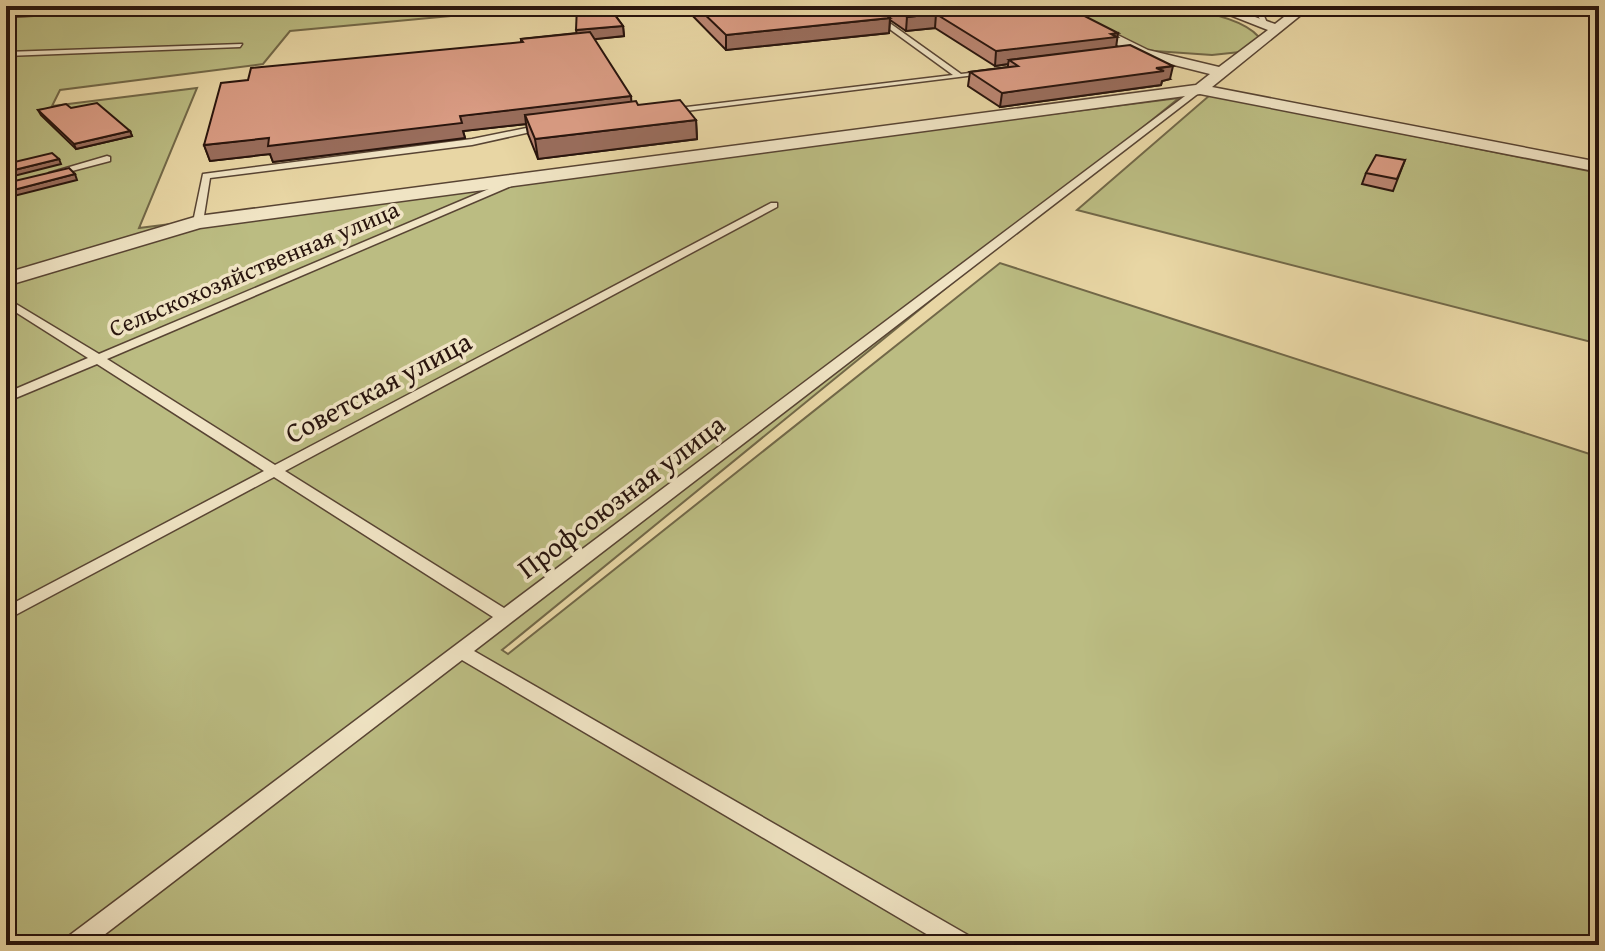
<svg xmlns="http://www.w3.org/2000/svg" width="1605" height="951" viewBox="0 0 1605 951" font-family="'Gentium Book Plus',serif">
<rect width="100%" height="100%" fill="#e8d6a4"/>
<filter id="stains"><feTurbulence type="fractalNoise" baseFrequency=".0025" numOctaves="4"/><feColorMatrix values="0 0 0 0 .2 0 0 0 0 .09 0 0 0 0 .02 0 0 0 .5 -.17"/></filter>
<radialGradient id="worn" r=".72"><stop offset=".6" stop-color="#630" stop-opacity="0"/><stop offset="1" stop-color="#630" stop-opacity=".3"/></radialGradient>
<path fill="#bbbc82" stroke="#726848" stroke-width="2" d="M 256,6 L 557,6 L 290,31 L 263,64 L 60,90 L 52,106 L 197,88 L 139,228 L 1179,98 L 502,650 L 508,654 L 1000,263 L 1599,457 L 1599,945 L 6,945 L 6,17 Z
M 1055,6 C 1109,6 1225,0 1259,37 L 1240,52 L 1212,55 L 1140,50 Z
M 1210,95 L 1599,173 L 1599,344 L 1077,210 Z"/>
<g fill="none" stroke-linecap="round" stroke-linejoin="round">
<g stroke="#584433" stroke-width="3">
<path id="service" d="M 166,6 L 210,6 L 6,17 L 6,13 Z
M 864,6 L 886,6 L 870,9 L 961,74 L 987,71 L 991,73 L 670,113 L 666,111 L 670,109 L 953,75 L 862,9 Z
M 1265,6 L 1271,6 L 1264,16 L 1268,25 L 1265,27 L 1258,16 Z
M 242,44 L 240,47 L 6,56 L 6,52 Z
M 1197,87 L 1204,89 L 474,651 L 973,938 L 976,945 L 945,945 L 462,660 L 91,945 L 63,945 L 66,938 L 493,617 L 274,477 L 6,620 L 6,607 L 264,471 L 97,364 L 6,402 L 6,393 L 88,358 L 6,306 L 6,298 L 99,354 L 510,180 L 516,180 L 516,184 L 107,359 L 275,465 L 771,203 L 777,203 L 777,207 L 285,471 L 504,608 Z
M 6,113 L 11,113 L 12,115 L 6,118 Z
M 546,124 L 550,126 L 549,128 L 472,145 L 210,178 L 203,222 L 198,225 L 193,222 L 203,174 L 472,139 Z
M 107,156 L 110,157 L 110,161 L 53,176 L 49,173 Z"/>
</g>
<g stroke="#584433" stroke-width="3">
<path id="minor" d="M 1043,6 L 1059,6 L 1148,50 L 1219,67 L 1268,30 L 1207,6 L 1224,6 L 1275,24 L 1298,6 L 1312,6 L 1212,87 L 1599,162 L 1599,172 L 1200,94 L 200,228 L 6,286 L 6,273 L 198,216 L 1196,85 L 1210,74 L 1138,56 Z"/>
</g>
<use href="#service" fill="#f0e4c4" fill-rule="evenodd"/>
<use href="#minor" fill="#f0e4c4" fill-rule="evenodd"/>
</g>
<path fill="#bb8672" stroke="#28140d" stroke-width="2" d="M 6,6 L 75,6 L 6,9 Z
M 577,6 L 644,9 L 613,12 L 623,26 L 624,36 L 594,39 L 631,102 L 638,105 L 696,120 L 697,139 L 538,159 L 528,134 L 526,124 L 463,131 L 465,138 L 273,162 L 270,154 L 210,161 L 204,145 L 248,80 L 521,43 L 521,39 L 577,33 Z
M 683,6 L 872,6 L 878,10 L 878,6 L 1065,6 L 1116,47 L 1170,79 L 1162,81 L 1161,85 L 1000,107 L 968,86 L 970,72 L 1008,67 L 1008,64 L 995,66 L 935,28 L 906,31 L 890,20 L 889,33 L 726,50 Z
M 71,108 L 130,131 L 132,136 L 76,149 L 41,115 L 38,110 Z
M 1405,160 L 1393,191 L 1362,184 L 1366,173 Z"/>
<path fill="#996d5c" stroke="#28140d" stroke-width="2" d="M 606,6 L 644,6 L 644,9 L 607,13 Z
M 936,14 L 935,28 L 906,31 L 907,17 Z
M 890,18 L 889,33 L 726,50 L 726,35 Z
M 623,26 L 624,36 L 578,41 L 576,30 Z
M 1118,33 L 1116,48 L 1009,60 L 1008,64 L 995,66 L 996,51 Z
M 1173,66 L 1170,79 L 1162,81 L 1161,85 L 1000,107 L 1002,93 Z
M 631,96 L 632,111 L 525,115 L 526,124 L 463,131 L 465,138 L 273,162 L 270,154 L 210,161 L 204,145 Z
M 696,120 L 697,139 L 538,159 L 535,139 Z
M 130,131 L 132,136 L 76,149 L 74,144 Z
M 59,159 L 61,164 L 6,178 L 6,172 Z
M 75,174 L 77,180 L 6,198 L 6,192 Z"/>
<path fill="#da9c84" stroke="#28140d" stroke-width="2" d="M 577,6 L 608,6 L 623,26 L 576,30 Z
M 696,6 L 872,6 L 890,18 L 726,35 Z
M 891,6 L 1065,6 L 1118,33 L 1111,34 L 1117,37 L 996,51 L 936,14 L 907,17 Z
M 590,32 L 631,96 L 460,116 L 462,123 L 268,146 L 269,138 L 204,145 L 221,83 L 248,80 L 251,68 L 523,42 L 521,39 Z
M 1130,45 L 1173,66 L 1156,68 L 1164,71 L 1002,93 L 970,72 L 1018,66 L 1009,60 Z
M 680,100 L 696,120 L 535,139 L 525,115 L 636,101 L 638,105 Z
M 97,103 L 130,131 L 74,144 L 38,110 L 66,104 L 71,108 Z
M 52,153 L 59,159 L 6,172 L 6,164 Z
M 1376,155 L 1405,160 L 1397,179 L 1366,173 Z
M 69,168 L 75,174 L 6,192 L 6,183 Z"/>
<g text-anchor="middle" stroke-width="7" stroke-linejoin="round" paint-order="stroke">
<g font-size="24" fill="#28140d" stroke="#f0e4c4">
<text transform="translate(254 269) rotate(-23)" y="8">Сельскохозяйственная улица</text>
</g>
<g font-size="28" fill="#28140d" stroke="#f0e4c4">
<text transform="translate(378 387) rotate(-28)" y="10">Советская улица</text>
<text transform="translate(621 496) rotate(-37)" y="10">Профсоюзная улица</text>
</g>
</g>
<rect width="1605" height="951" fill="none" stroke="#e8d6a4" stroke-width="32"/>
<rect x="8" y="8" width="1589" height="935" fill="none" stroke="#28140d" stroke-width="4"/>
<rect x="16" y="16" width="1573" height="919" fill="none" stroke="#28140d" stroke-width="2"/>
<rect width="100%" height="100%" filter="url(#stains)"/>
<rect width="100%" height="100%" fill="url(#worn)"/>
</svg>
